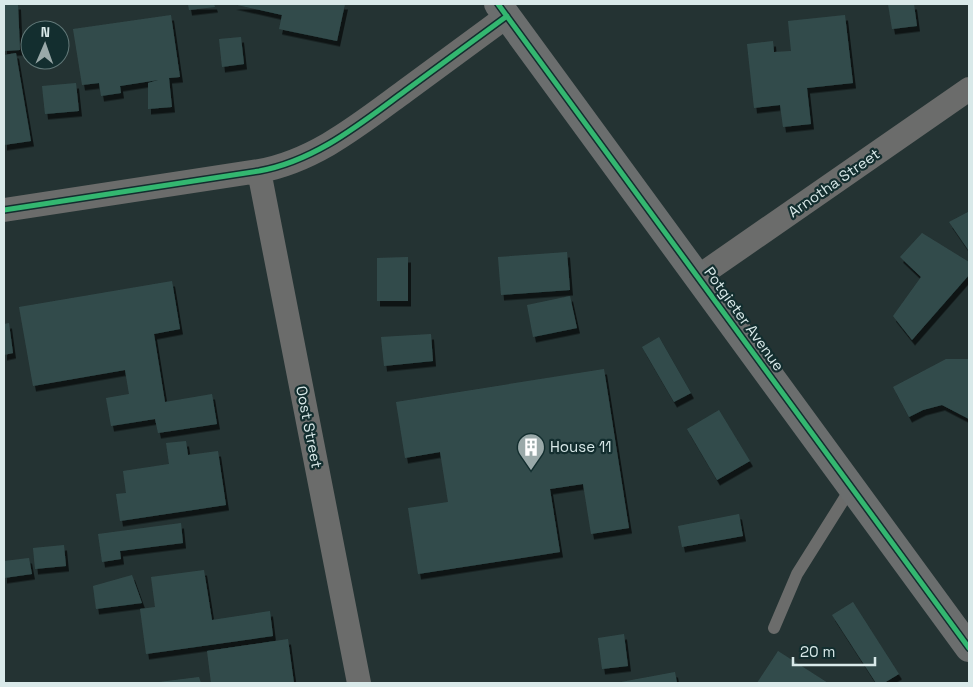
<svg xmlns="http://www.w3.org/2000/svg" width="973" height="687" viewBox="0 0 973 687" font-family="'Space Grotesk',sans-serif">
<defs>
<filter id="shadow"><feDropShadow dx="3" dy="5.5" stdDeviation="0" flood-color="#0009"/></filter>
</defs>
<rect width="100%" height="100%" fill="#243333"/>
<path fill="#334c4c" filter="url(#shadow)" d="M 4,4 L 18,4 L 20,50 L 4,51 Z
M 188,4 L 214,4 L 215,7 L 189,10 Z
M 233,4 L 345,4 L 337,41 L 279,29 L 282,15 Z
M 888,4 L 914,4 L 917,26 L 892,29 Z
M 171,15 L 180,77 L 169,78 L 172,107 L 148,109 L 148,83 L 158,80 L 120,86 L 121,93 L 101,96 L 99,83 L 82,85 L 73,29 Z
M 845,15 L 853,83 L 807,88 L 811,124 L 783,127 L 780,105 L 754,108 L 747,44 L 773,41 L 774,52 L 791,51 L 788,21 Z
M 241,37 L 244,64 L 222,67 L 219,39 Z
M 16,53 L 31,141 L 4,145 L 4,55 Z
M 76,83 L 79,111 L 45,114 L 42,86 Z
M 968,212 L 969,214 L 969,251 L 949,222 Z
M 922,233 L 969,262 L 969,275 L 912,340 L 893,316 L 921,277 L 900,257 Z
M 567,252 L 570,290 L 501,295 L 498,257 Z
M 408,257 L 408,301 L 377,301 L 377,258 Z
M 172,281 L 180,329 L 154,334 L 165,402 L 212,394 L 217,424 L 158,433 L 155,419 L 111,426 L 106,398 L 129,394 L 125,370 L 33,386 L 19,307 Z
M 570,296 L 577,328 L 533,337 L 527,305 Z
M 9,323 L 13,353 L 4,355 L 4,324 Z
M 431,334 L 433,361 L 384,366 L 381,337 Z
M 659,337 L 691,393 L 674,402 L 642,347 Z
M 946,359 L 969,359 L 969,419 L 942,405 L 923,410 L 909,417 L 893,387 Z
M 604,369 L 629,528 L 591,534 L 583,484 L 550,489 L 560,552 L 418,574 L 408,508 L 448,502 L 440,452 L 405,458 L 396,402 Z
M 719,410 L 750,461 L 717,480 L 687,429 Z
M 186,441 L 188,455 L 218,451 L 226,505 L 120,521 L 116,494 L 126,493 L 123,471 L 169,464 L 166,443 Z
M 739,514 L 743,536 L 682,547 L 678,526 Z
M 181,523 L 183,543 L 120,551 L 121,559 L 102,562 L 98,534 Z
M 64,545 L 66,566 L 35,569 L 33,548 Z
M 29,558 L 32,574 L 4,578 L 4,561 Z
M 204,570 L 212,620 L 270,611 L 273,636 L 146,654 L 140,609 L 155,607 L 151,577 Z
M 132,575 L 142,603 L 96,609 L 93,586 Z
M 853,602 L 899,674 L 884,683 L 876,683 L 832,615 Z
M 624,634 L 628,666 L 602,669 L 598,638 Z
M 288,639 L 294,683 L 211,683 L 207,651 Z
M 778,651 L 828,683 L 757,683 Z
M 675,672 L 677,683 L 621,683 L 621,682 Z
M 199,677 L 201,683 L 159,683 L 159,682 Z"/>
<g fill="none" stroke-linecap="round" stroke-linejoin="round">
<path stroke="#6b6c6b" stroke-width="12" d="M 774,628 L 797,574 L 851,488"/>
<path stroke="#6b6c6b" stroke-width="24" d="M 259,171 L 359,683
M 4,210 L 259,171 C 315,161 360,124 405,91 C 439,66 473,41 507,16
M 698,277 L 969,89"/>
<path stroke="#6b6e6e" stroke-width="28" d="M 498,4 L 969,648"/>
<g stroke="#132e2f" stroke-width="8">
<path id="cycleway" d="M 498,4 L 969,648
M 4,210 L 259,171 C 315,161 360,124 405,91 C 439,66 473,41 507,16"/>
</g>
<use href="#cycleway" stroke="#33b770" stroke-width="5"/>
</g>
<defs>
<g id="building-pin" transform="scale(1.4375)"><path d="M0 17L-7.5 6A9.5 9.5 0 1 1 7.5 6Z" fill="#9aa9a9" stroke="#132e2f"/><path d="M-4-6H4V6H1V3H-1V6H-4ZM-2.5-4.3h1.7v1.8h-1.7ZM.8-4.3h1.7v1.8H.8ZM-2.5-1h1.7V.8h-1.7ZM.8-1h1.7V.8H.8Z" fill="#fff"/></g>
</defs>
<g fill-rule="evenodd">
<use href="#building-pin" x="531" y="447"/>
</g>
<g text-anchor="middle" stroke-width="4.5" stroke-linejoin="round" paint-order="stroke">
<g font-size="15" fill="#d9e9e9" stroke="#132e2f">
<text transform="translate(834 183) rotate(-35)" y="5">Arnotha Street</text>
<text transform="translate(744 319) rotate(54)" y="5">Potgieter Avenue</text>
<text transform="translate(309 427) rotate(79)" y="5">Oost Street</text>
</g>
<g font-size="15" fill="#d9e9e9" stroke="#132e2f" text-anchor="start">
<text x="550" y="452">House 11</text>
</g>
</g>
<rect width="973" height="687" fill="none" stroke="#d9e9e9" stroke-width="10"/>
<g transform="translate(45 45) rotate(2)"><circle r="24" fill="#132e2f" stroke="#627979"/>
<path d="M0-4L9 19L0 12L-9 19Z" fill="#9aa9a9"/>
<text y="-8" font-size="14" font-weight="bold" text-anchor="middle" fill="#d9e9e9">N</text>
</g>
<path d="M793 657v8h82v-8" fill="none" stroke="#d9e9e9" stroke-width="2.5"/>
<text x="800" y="657" font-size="15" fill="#d9e9e9" stroke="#132e2f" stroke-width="4" paint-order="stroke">20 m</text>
</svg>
